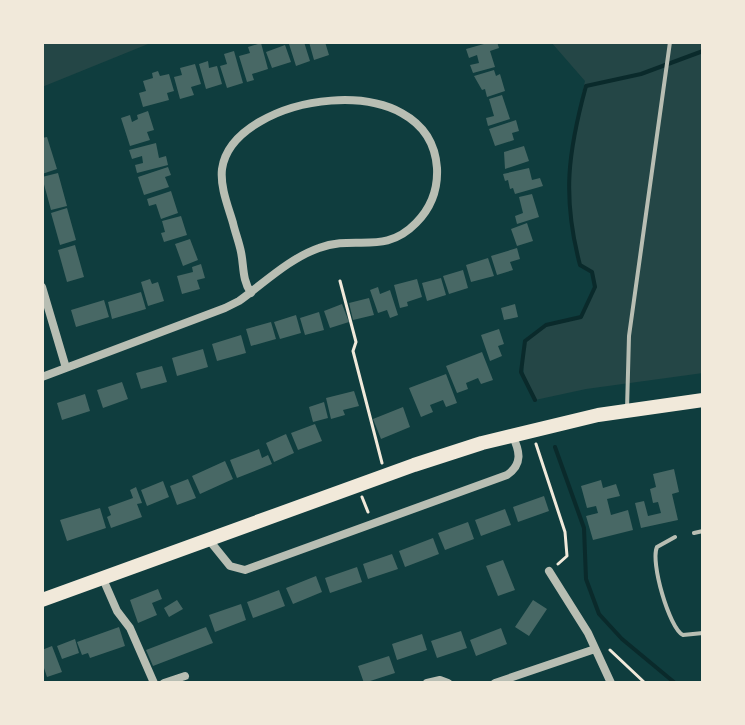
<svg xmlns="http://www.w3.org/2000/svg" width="745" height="725" viewBox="0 0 745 725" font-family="'Source Sans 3',sans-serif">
<rect width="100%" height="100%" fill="#0f3d3e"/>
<path fill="#244646" d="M 42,42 L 153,42 L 42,87 Z
M 551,42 L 703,42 L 703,373 L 586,389 L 535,400 C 521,376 522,367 525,341 L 546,325 L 581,317 L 595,287 L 592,272 L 580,265 C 561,193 569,152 585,81 Z"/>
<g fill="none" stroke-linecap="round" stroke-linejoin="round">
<path stroke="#0a2a2b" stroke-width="4" d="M 535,400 L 521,372 L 525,341 L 546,325 L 581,317 L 595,287 L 592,272 L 580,265 C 562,197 568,152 586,86 L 641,74 L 703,51
M 555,447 L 584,528 L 586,579 L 599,614 L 622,639 L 675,683"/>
</g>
<path fill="#486865" d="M 295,42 L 304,42 L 310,61 L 296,66 L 289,44 Z
M 309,42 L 325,42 L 329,55 L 314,60 Z
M 491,42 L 497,42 L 499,48 L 490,51 L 495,67 L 473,73 L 470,65 L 479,63 L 477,55 L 469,58 L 466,49 Z
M 261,43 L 268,69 L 252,74 L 254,80 L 247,82 L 239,56 L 250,53 L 248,47 Z
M 285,45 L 291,62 L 272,68 L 266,52 Z
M 234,51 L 243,83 L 227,88 L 220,66 L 227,64 L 224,54 Z
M 208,61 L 209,68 L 217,66 L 222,84 L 206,89 L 199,64 Z
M 195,64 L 201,84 L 191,87 L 194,95 L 180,99 L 174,77 L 182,75 L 180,68 Z
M 494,70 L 496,76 L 500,74 L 505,91 L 487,97 L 485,89 L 482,90 L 474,76 Z
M 158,71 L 160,76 L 169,74 L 174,91 L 167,93 L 169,100 L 143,107 L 139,93 L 146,91 L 143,81 L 153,78 L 152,73 Z
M 502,95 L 510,119 L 488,126 L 486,118 L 494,116 L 489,99 Z
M 148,111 L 154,130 L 147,132 L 150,140 L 130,146 L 121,118 L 130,115 L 132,122 L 138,119 L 137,115 Z
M 516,120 L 519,131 L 512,133 L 514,140 L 495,146 L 489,129 Z
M 47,137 L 57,169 L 42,174 L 42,138 Z
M 156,143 L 159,158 L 166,156 L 168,165 L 137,173 L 135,165 L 143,163 L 142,156 L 132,159 L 129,150 Z
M 524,146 L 529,161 L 505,169 L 504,152 Z
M 168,167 L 171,175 L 165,177 L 169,187 L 144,195 L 138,177 Z
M 529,168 L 532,180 L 540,178 L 543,186 L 515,194 L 513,188 L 510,189 L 508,180 L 505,181 L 503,174 Z
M 58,173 L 67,206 L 51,210 L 42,177 Z
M 171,191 L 178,213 L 161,219 L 156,204 L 149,206 L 147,199 Z
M 532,194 L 539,217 L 517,224 L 515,216 L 523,213 L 519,197 Z
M 67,208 L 76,240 L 60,245 L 51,213 Z
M 181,216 L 187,235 L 164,242 L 161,233 L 165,232 L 162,221 Z
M 527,223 L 533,241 L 517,246 L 511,229 Z
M 190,239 L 198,260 L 183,266 L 175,244 Z
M 75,245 L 84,277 L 67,282 L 58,250 Z
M 517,248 L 520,259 L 510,262 L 513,270 L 497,275 L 491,256 Z
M 488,258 L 494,276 L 471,282 L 466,265 Z
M 201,264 L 205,278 L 197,280 L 200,289 L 182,294 L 177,276 L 193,272 L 192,267 Z
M 463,270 L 468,288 L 449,294 L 443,276 Z
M 441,278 L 446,295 L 427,301 L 422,283 Z
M 150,279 L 152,284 L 158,282 L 164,301 L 148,306 L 141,282 Z
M 417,279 L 422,297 L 407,302 L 408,306 L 400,308 L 394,285 Z
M 378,287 L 380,294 L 390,290 L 398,315 L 390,318 L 387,310 L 378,313 L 370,290 Z
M 141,292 L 146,309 L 112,319 L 108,302 Z
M 369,298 L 374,315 L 353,320 L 349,303 Z
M 104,300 L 109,317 L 76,327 L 71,310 Z
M 342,304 L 349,322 L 330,328 L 324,311 Z
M 515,304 L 518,317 L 504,320 L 501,308 Z
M 319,312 L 324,330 L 305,335 L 300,318 Z
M 296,315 L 301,333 L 280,339 L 274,322 Z
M 271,322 L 276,339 L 251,346 L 246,329 Z
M 499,329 L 504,344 L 498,346 L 502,356 L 490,361 L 481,335 Z
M 241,335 L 246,353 L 217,361 L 212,344 Z
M 203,349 L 208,367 L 177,376 L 172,358 Z
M 482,352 L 493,380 L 481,384 L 478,378 L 466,383 L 468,389 L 457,393 L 446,366 Z
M 162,366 L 167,382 L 141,389 L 136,373 Z
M 446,374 L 457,403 L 446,407 L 443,400 L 430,405 L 433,412 L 421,417 L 409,388 Z
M 122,382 L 128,399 L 103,408 L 97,390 Z
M 354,391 L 359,406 L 343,410 L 345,415 L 331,419 L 326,398 Z
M 85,394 L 90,411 L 62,420 L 57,403 Z
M 324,402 L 328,418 L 313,422 L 309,407 Z
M 403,407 L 410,427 L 381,439 L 373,419 Z
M 315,424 L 322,441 L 298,450 L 291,433 Z
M 286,434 L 294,453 L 274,462 L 266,443 Z
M 259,449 L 262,458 L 268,455 L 272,464 L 237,478 L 230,460 Z
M 225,461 L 233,479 L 200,494 L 192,476 Z
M 674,469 L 679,492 L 672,494 L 678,520 L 641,528 L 635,503 L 644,501 L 648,516 L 661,513 L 658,502 L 653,503 L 650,489 L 656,487 L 653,474 Z
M 188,479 L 196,498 L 177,505 L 170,486 Z
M 601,480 L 603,488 L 616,484 L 620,496 L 607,499 L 611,515 L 628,510 L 633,530 L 593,540 L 586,516 L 598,513 L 596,506 L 587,508 L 581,486 Z
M 163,481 L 169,497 L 147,506 L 141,490 Z
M 136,487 L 142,503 L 137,504 L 142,517 L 111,528 L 107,517 L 111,515 L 108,507 L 133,498 L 130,490 Z
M 544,496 L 549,511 L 518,522 L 513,507 Z
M 100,508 L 106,528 L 67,541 L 60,520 Z
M 505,509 L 511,525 L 481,536 L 475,520 Z
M 468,522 L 474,539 L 445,550 L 438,533 Z
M 433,538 L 439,554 L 405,567 L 399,551 Z
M 392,554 L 398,569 L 368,579 L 363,564 Z
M 503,560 L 515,590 L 498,596 L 486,566 Z
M 357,567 L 362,582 L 330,593 L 325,578 Z
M 316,576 L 322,592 L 293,604 L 286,588 Z
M 158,589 L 162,599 L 152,603 L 157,615 L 138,623 L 130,600 Z
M 279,590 L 285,606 L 253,618 L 247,602 Z
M 177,600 L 183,609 L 169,617 L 164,608 Z
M 533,600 L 547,609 L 529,636 L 515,627 Z
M 241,604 L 246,620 L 215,632 L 209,615 Z
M 119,627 L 125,646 L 90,658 L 88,653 L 82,655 L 77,642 Z
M 206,627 L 213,643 L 153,666 L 146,650 Z
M 501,628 L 507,644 L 476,656 L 470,640 Z
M 461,631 L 467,648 L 437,658 L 431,641 Z
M 422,634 L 427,650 L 397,660 L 392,644 Z
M 75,639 L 79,653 L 62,659 L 57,646 Z
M 52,646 L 62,672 L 47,677 L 42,662 L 42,650 Z
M 389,656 L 395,673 L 364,683 L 358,666 Z"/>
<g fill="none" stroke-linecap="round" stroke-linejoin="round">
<path stroke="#f1e9da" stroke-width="3" d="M 340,281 L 356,342 L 353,351 L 382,463
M 536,444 L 565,532 L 567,556 L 558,564
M 362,497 L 368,512
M 610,650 L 645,683"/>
<path stroke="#b8beb3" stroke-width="4" d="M 627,409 L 629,336 L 670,42
M 694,533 L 703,531
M 675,537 L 657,547 C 650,561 669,628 683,635 L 703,633"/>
<path stroke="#b8beb3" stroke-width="8" d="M 42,287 L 66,368
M 42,377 L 225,308 L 239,301 C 264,283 290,258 319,248 C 355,234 384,256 416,223 C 431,208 438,189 437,168 C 430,63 233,93 222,169 C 220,187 228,206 233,223 C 235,232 239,242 241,252 C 244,266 242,280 251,293
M 209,540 L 230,566 L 245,570 L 507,475 C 523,464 520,451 512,435
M 549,571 L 588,633 L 611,683
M 103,579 L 117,611 L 130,628 L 154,683
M 164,683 L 185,676
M 427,683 L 440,680 L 448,683
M 495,683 L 595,649"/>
<path stroke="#f1e9da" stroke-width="14" d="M 42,600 L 414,465 L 482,443 L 598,415 L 703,400"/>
</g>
<rect width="745" height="725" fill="none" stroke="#f1e9da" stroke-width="88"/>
</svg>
